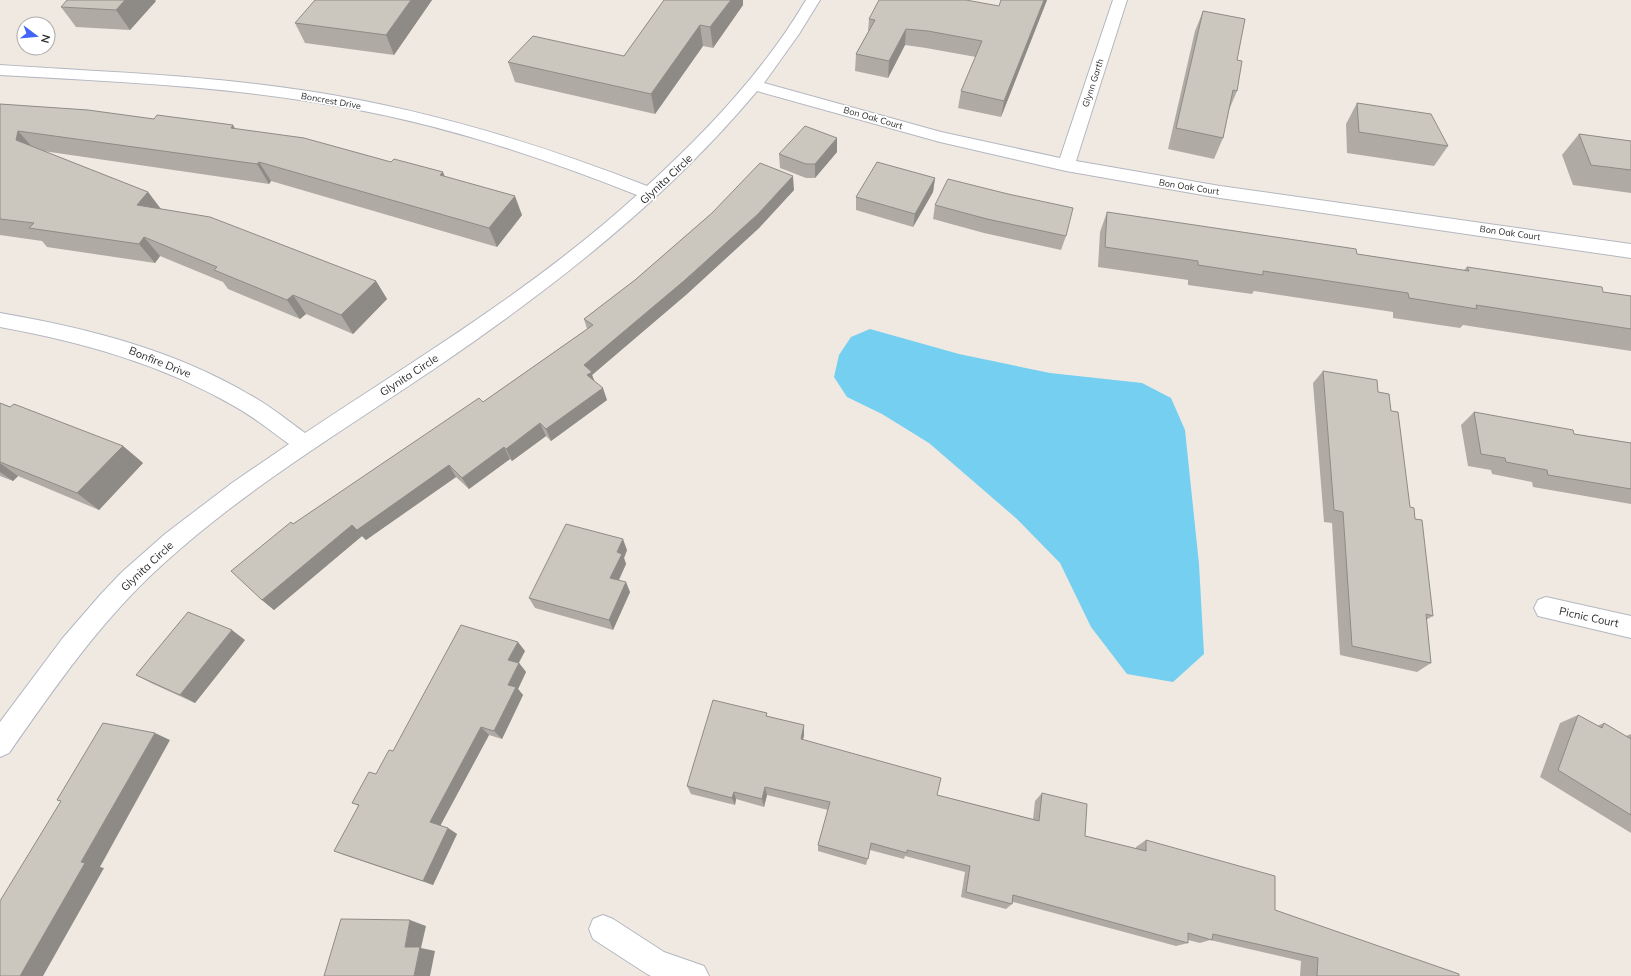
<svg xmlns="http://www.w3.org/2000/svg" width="1631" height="976" viewBox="0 0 1631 976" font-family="Mulish,sans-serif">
<rect width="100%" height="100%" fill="#efe9e1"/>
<path fill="#75cff0" d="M 870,329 L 959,354 L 1050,373 L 1142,383 L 1171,398 L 1185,430 L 1199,564 L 1204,654 L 1173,682 L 1127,674 L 1091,627 L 1060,563 L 1017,519 L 929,443 L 882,414 L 847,397 L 834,377 L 839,355 L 851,337 Z"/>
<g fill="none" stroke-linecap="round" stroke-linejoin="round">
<g stroke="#b4b7c1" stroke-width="2">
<path id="minor" d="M 806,0 L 820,0 L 799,34 L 764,83 L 941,132 L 1060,158 L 1113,0 L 1127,0 L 1076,161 L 1220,186 L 1631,244 L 1631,258 L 1220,198 L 1066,171 L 940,142 L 757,91 C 666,200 554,287 437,367 C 344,430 245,489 162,565 C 102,619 55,687 9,753 L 0,757 L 0,722 L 62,639 L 101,594 L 122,572 L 165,534 L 232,483 L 289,444 C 271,431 254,417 234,406 C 161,364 82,342 0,327 L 0,313 C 87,328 174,350 250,395 C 270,406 287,420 305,433 C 418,358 536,287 637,195 C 529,152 422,118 307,101 C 205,85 102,81 0,75 L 0,65 C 103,72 206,75 308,91 C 425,109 537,143 647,186 C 707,131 764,71 806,0 Z
M 1546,597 L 1631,616 L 1631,638 L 1538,616 L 1534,608 L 1538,600 Z
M 603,915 L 613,919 L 664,952 L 704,966 L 709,976 L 651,976 L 647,974 L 593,939 L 589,929 L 593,919 Z"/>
</g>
<use href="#minor" fill="#fff" fill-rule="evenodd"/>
</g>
<path fill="#afaba4" d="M 432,0 L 394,55 L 305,43 L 295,23 Z
M 664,0 L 743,0 L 743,5 L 713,48 L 703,46 L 655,114 L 515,82 L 508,62 L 624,56 Z
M 1047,0 L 1001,117 L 958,108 L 961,91 L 976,57 L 926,48 L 905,45 L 888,78 L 855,71 L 856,54 L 868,32 L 869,19 L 999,6 Z
M 156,1 L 130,30 L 76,27 L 61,7 Z
M 1203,11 L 1237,60 L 1237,91 L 1229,110 L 1223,138 L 1214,159 L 1168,149 L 1195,31 Z
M 1357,103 L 1448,146 L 1434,166 L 1347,153 L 1346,124 Z
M 0,104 L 154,119 L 235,129 L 445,177 L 522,215 L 497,247 L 271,181 L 269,184 L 43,151 L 148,192 L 161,209 L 376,281 L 387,299 L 353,334 L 306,314 L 300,319 L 228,289 L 223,282 L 160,256 L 155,263 L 47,247 L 42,241 L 0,235 Z
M 1579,134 L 1631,141 L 1631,193 L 1573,185 L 1562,155 Z
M 837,138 L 837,152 L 815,178 L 806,178 L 780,168 L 779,154 Z
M 935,178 L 933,192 L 913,227 L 856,210 L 856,197 Z
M 794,190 L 759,228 L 687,294 L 592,375 L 594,381 L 607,400 L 551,441 L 546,436 L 512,461 L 510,459 L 469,489 L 456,477 L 366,540 L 362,536 L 274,610 L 262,600 L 293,524 L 483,402 L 587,329 L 584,319 L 635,280 L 712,213 Z
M 935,205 L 1066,236 L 1061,250 L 984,233 L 933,219 Z
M 1107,212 L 1357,254 L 1464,270 L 1467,267 L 1603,292 L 1631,296 L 1631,351 L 1463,325 L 1460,328 L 1393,318 L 1393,312 L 1254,291 L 1252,294 L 1188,285 L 1188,280 L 1098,267 L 1100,232 Z
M 1323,371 L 1378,392 L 1391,411 L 1410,507 L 1415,519 L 1433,616 L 1426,620 L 1431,663 L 1417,672 L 1340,655 L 1332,523 L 1324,522 L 1313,383 Z
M 0,403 L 123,446 L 143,463 L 99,510 L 18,476 L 13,481 L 0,476 Z
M 1474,412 L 1574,434 L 1631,443 L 1631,504 L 1533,487 L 1532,482 L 1492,474 L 1491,470 L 1468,466 L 1461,425 Z
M 627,550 L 624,558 L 626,564 L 619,580 L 630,592 L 613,630 L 535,608 L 529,598 Z
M 245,640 L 195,703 L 151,683 L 136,675 Z
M 525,651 L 519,663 L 526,672 L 518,689 L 523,695 L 502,739 L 489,735 L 440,826 L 448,828 L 457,834 L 433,885 L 347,856 L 334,851 L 359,806 L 352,803 L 376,774 L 393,751 Z
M 767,713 L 767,716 L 804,725 L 804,735 L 803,740 L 937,795 L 1033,819 L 1035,801 L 1042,793 L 1085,836 L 1136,849 L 1136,847 L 1146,840 L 1275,910 L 1459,976 L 1300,976 L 1301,961 L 1210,940 L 1200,943 L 1188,940 L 1188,943 L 1176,946 L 1013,902 L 1012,904 L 1006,909 L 961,897 L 965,872 L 905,856 L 904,859 L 870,850 L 866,865 L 818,851 L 818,845 L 828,810 L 767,795 L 764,807 L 736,799 L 735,805 L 691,794 L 687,786 Z
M 1578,715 L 1597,726 L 1604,723 L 1626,736 L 1631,734 L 1631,833 L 1540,777 L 1560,723 Z"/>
<path fill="#8e8b86" d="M 125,0 L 155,0 L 156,1 L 130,30 L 116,10 Z
M 411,0 L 432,0 L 394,55 L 386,35 Z
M 731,0 L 743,0 L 743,5 L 713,48 L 710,27 Z
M 1044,0 L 1047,0 L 1001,117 L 1004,101 Z
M 700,25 L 703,46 L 655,114 L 651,94 Z
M 906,29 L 905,45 L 888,78 L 889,61 Z
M 233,125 L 245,145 L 231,128 Z
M 18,131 L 35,150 L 16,140 Z
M 837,138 L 837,152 L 815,178 L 815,164 Z
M 259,162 L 271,181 L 269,184 L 257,164 Z
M 443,172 L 451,192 L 440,175 Z
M 793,176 L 794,190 L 759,228 L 687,294 L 592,375 L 596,385 L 592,388 L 584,365 Z
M 935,178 L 933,192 L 913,227 L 915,214 Z
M 148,192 L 163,212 L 137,205 Z
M 515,196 L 522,215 L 497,247 L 489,228 Z
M 144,237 L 160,256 L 155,263 L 139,244 Z
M 376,281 L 387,299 L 353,334 L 341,315 Z
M 293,295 L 306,314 L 300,319 L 287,300 Z
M 603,388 L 607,400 L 551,441 L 546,429 Z
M 540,423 L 546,436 L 512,461 L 506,449 Z
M 123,446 L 143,463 L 99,510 L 77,493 Z
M 504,447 L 510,459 L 469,489 L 462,478 Z
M 0,463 L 18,476 L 13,481 L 0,472 Z
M 449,465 L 456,477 L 366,540 L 362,536 L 274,610 L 262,600 L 352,525 Z
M 623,539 L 627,550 L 624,558 L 626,564 L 615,588 L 610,578 L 617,552 Z
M 626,582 L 630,592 L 613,630 L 609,620 Z
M 232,630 L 245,640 L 195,703 L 180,695 Z
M 518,642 L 525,651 L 515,669 L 508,660 Z
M 519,663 L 526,672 L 518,689 L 523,695 L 502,739 L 494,731 L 508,685 Z
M 804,725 L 804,735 L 801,748 L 801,739 Z
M 481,727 L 489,735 L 439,828 L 430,822 Z
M 155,733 L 170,740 L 100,867 L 104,868 L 43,976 L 20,976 L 81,862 Z
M 765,787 L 767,795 L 764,807 L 762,799 Z
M 734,792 L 736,799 L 735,805 L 732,798 Z
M 448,828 L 457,834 L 433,885 L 423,881 Z
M 410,920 L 426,926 L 421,948 L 435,951 L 430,976 L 414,976 L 405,947 Z"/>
<path fill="#cbc7bf" stroke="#8e8b86" d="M 67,0 L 125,0 L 116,10 L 61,7 Z
M 315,0 L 411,0 L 386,35 L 295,23 Z
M 664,0 L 731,0 L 710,27 L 700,25 L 651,94 L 508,62 L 533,36 L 624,56 Z
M 879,0 L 966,0 L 999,6 L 1001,0 L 1044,0 L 1004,101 L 961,91 L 982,41 L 928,31 L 906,29 L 889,61 L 856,54 L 875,20 L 869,19 Z
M 1203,11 L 1245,19 L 1237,60 L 1242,61 L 1237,91 L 1233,90 L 1223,138 L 1176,128 Z
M 1357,103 L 1431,114 L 1448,146 L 1359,132 Z
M 0,104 L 88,110 L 154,119 L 157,115 L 233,125 L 231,128 L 304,138 L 391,162 L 394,159 L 443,172 L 440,175 L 515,196 L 489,228 L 259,162 L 257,164 L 18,131 L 16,140 L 148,192 L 137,205 L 210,217 L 376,281 L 341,315 L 293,295 L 287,300 L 214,270 L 217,267 L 144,237 L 139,244 L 29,228 L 34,223 L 0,219 Z
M 805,126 L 837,138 L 815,164 L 806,164 L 779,154 Z
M 1579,134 L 1631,141 L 1631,170 L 1591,165 Z
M 877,162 L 935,178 L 915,214 L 856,197 Z
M 760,163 L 793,176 L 758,214 L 685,280 L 584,365 L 592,372 L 587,375 L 603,388 L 546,429 L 540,423 L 506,449 L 504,447 L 462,478 L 449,465 L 357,530 L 352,525 L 262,600 L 231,571 L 291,522 L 293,524 L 479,398 L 483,402 L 593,325 L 584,319 L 635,280 L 712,213 Z
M 948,179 L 1008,194 L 1073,208 L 1066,236 L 987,219 L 935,205 Z
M 1107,212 L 1356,249 L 1357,254 L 1469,271 L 1467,267 L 1602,287 L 1603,292 L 1631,296 L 1631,329 L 1476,305 L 1477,309 L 1409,298 L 1408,293 L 1263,271 L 1263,275 L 1198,265 L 1198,261 L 1105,247 Z
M 1323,371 L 1377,380 L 1378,392 L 1389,394 L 1391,411 L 1398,412 L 1410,507 L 1414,508 L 1415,519 L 1422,520 L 1433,616 L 1426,614 L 1431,663 L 1352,646 L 1343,512 L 1334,510 Z
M 0,403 L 10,407 L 14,404 L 123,446 L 77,493 L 0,462 Z
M 1474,412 L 1573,430 L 1574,434 L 1631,443 L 1631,489 L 1548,475 L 1547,470 L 1506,462 L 1505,458 L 1481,454 Z
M 566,524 L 623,539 L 617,552 L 622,554 L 610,578 L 626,582 L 609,620 L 529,598 Z
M 188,612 L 232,630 L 180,695 L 136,675 Z
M 461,625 L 518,642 L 508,660 L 519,663 L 508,685 L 516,687 L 494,731 L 481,727 L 430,822 L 448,828 L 423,881 L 334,851 L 359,805 L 352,803 L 369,772 L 376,774 L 389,750 L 393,751 Z
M 713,700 L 767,713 L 766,716 L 804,725 L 801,739 L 941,778 L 937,795 L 1039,821 L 1042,793 L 1087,804 L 1085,836 L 1146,851 L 1146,840 L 1275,876 L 1275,910 L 1459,974 L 1459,976 L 1317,976 L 1318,958 L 1213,934 L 1212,940 L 1188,933 L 1188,943 L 1013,895 L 1012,904 L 966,892 L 970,866 L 907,850 L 907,853 L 871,843 L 868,859 L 818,845 L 830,802 L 765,787 L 762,799 L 734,792 L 732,798 L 687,786 Z
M 1578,715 L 1602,728 L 1604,723 L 1631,739 L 1631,815 L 1558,770 Z
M 103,723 L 155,733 L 81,862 L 85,863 L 20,976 L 0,976 L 0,901 L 61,801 L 57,800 Z
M 341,919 L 410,920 L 405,947 L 420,947 L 414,976 L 324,976 Z"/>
<g text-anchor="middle" stroke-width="3.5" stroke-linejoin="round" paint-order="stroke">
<g font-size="9" fill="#2e2e2e" stroke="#fff">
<text transform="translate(1093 83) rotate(-72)" y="3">Glynn Garth</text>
<text transform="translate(331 101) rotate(10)" y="3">Boncrest Drive</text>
<text transform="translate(873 118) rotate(16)" y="3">Bon Oak Court</text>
<text transform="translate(1189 187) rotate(9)" y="3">Bon Oak Court</text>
<text transform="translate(1510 233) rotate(8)" y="3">Bon Oak Court</text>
</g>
<g font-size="11" fill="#2e2e2e" stroke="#fff">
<text transform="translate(666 179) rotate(-43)" y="4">Glynita Circle</text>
<text transform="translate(160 362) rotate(22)" y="4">Bonfire Drive</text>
<text transform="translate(409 375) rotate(-33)" y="4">Glynita Circle</text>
<text transform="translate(147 566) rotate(-43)" y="4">Glynita Circle</text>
<text transform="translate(1589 617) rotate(12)" y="4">Picnic Court</text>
</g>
</g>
<g transform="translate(36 36) rotate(106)"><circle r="19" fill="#ffffff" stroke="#ababab"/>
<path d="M0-3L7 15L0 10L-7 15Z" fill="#4264fb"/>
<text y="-6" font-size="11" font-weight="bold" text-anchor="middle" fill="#2e2e2e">N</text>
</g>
</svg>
